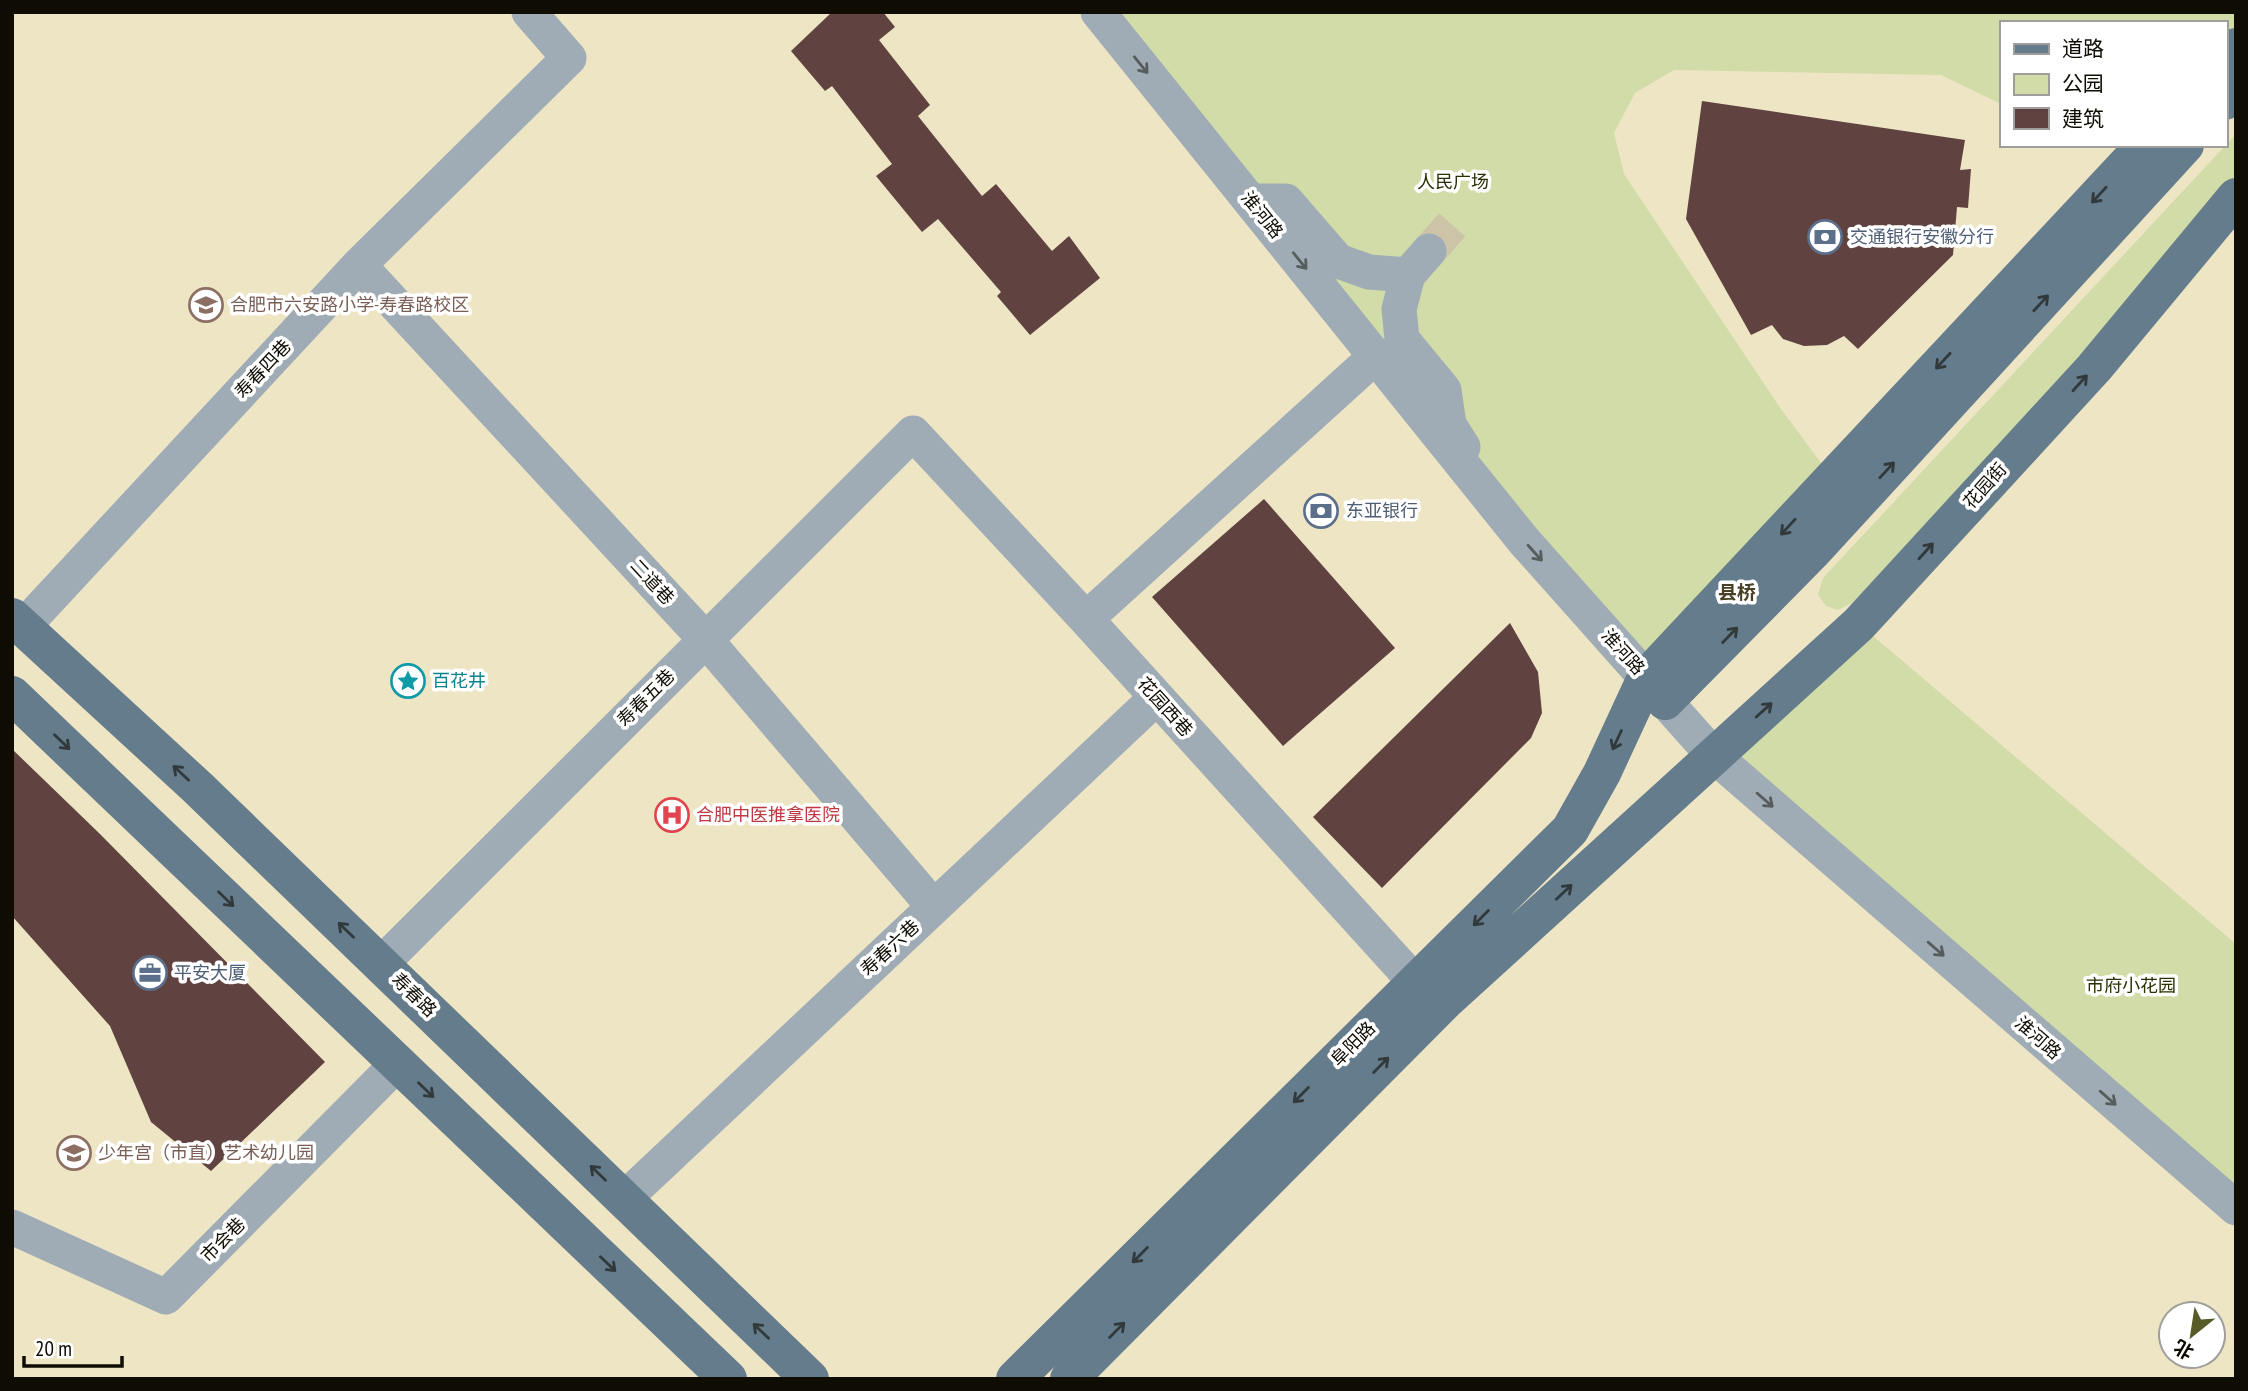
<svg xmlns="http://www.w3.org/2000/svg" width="2248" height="1391" viewBox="0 0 2248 1391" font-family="'PT Sans Narrow','Noto Sans SC',sans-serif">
<rect width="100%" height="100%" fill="#eee5c5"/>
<path fill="#d2dca8" d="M 1098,12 L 2236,12 L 2236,47 L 2225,59 L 2225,23 L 2001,23 L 2001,104 L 1941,75 L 1674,70 L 1635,93 L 1614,133 L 1624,174 L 1781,409 L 1833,479 L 1646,678 Z
M 2236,134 L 2236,188 L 1854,602 L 1838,610 L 1826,606 L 1818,595 L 1823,578 Z
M 1859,624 L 2236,944 L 2236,1208 L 1713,755 Z"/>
<path fill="#604240" d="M 832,12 L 883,12 L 895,27 L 879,40 L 930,105 L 918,116 L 982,196 L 996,184 L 1052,251 L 1069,236 L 1100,278 L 1030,335 L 997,296 L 1001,292 L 938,219 L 922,232 L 876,176 L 892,164 L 832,86 L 825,91 L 791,51 Z
M 1702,101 L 1965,140 L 1960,170 L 1971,169 L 1968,208 L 1957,207 L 1953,255 L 1858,349 L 1844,336 L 1827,345 L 1804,346 L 1783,339 L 1772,325 L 1751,335 L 1686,219 Z
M 1264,499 L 1395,648 L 1283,746 L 1152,597 Z
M 1510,623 L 1538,672 L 1542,713 L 1531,738 L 1382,888 L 1313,817 Z
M 12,749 L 100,834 L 325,1062 L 211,1171 L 151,1122 L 110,1026 L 12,916 Z"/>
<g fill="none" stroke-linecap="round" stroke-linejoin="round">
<path stroke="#cdc4a8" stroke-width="35" stroke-dasharray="35 18" stroke-linecap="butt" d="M 1429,251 L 1460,216"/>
<path stroke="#9facb5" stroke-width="35" d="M 1098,12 L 1524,541 L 1646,678
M 1251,201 L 1286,201 L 1338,261 L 1369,272 L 1408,275
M 1429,251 L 1408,275 L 1399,309 L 1402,339 L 1444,390 L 1449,425 L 1463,447
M 359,265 L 705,639 L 934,907
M 1086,619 L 1376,356
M 23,627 L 359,265 L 569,58 L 529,12
M 1665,701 L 1713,755 L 2236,1208
M 381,964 L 913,433 L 1086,619 L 1415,982
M 624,1199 L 1156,698
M 12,1227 L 166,1297 L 398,1063"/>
<path stroke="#647c8c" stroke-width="38" d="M 2225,59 L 2236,47
M 2225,101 L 2236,90
M 12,617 L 197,787 L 810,1379
M 1646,678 L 1665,701 L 1813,551 L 2185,145
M 12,695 L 728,1379
M 1015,1379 L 1570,830 L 1602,773 L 1646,678 L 2145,145
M 1069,1379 L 1445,1001 L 1859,624 L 2094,368 L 2236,197"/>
</g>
<defs><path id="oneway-shaft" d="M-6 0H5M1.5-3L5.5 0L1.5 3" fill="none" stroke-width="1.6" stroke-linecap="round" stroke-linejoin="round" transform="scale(1.75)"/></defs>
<g stroke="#575c5c">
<use href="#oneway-shaft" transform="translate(1141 65) rotate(51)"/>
<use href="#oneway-shaft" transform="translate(1300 261) rotate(51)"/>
<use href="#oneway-shaft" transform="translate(1535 553) rotate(48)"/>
<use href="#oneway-shaft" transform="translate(1765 800) rotate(41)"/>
<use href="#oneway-shaft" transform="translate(1936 949) rotate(41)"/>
<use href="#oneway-shaft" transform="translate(2108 1098) rotate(41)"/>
</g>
<g stroke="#31393a">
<use href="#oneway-shaft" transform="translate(2099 195) rotate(133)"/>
<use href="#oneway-shaft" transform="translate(2041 303) rotate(-47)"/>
<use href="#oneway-shaft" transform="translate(1943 361) rotate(133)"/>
<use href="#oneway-shaft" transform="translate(2080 383) rotate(-48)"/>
<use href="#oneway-shaft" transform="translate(1887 470) rotate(-47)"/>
<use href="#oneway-shaft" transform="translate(1788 527) rotate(133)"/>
<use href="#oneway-shaft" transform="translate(1926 551) rotate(-48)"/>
<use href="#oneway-shaft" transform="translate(1730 635) rotate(-46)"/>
<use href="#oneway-shaft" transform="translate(1764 710) rotate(-42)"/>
<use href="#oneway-shaft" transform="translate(1617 740) rotate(115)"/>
<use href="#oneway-shaft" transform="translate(62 742) rotate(44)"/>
<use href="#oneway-shaft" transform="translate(181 773) rotate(-137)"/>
<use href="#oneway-shaft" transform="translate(1564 892) rotate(-43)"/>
<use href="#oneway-shaft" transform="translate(226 899) rotate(44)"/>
<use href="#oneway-shaft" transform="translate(1481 918) rotate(135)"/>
<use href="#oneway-shaft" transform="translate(346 930) rotate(-136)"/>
<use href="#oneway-shaft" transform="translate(1381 1065) rotate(-45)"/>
<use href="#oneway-shaft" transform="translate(426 1090) rotate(44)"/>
<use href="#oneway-shaft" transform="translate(1301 1095) rotate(135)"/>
<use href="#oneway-shaft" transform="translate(598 1173) rotate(-136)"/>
<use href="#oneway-shaft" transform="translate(1140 1255) rotate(135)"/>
<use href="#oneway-shaft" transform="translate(608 1264) rotate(44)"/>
<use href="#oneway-shaft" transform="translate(1117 1330) rotate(-45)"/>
<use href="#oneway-shaft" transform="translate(761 1331) rotate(-136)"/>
</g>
<defs>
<g id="bank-ring" transform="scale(1.75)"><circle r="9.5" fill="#fff" stroke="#5c6f8a" stroke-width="1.5"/><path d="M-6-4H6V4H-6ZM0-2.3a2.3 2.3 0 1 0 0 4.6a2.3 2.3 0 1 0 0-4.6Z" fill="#5c6f8a"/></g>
<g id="school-ring" transform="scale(1.75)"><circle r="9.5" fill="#fff" stroke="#8d6e63" stroke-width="1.5"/><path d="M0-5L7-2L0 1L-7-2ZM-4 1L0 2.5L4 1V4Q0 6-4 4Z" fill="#8d6e63"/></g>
<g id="sight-ring" transform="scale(1.75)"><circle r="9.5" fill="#fff" stroke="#0f9aa8" stroke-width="1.5"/><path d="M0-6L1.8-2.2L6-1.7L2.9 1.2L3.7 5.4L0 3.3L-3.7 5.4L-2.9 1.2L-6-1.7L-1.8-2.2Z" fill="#0f9aa8"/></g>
<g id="hospital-ring" transform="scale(1.75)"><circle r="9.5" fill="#fff" stroke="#e0444e" stroke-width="1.5"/><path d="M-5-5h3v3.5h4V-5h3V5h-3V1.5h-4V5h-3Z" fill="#e0444e"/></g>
<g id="office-ring" transform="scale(1.75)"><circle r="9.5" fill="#fff" stroke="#5c6f8a" stroke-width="1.5"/><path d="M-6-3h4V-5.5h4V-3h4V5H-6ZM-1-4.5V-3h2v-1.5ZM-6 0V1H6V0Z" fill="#5c6f8a"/></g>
</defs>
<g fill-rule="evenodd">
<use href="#bank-ring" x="1825" y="237"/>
<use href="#school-ring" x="206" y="305"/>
<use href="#bank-ring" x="1321" y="511"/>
<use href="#sight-ring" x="408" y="681"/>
<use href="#hospital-ring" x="672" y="815"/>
<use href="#office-ring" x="150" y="973"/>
<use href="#school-ring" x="74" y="1153"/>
</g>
<g text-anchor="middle" stroke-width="7" stroke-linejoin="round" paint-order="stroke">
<g font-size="18" fill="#2a3002" stroke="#fff">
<text x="1453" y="188">人民广场</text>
<text x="2131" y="992">市府小花园</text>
</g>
<g font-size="18" fill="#0f0c03" stroke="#fff">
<text transform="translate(1262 215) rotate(51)" y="6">淮河路</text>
<text transform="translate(263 369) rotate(-47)" y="6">寿春四巷</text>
<text transform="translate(1985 486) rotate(-48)" y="6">花园街</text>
<text transform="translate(652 582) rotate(47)" y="6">二道巷</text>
<text transform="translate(1623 652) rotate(48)" y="6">淮河路</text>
<text transform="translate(646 698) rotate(-45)" y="6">寿春五巷</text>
<text transform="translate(1165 707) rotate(48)" y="6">花园西巷</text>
<text transform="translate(890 948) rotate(-43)" y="6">寿春六巷</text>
<text transform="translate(414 995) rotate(44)" y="6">寿春路</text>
<text transform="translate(2038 1038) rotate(41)" y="6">淮河路</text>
<text transform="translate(1353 1044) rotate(-45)" y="6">阜阳路</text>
<text transform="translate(223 1240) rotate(-45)" y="6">市会巷</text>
</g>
<g font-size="18" fill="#4e5e75" stroke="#fff" text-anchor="start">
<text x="1850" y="243">交通银行安徽分行</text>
<text x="1346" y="517">东亚银行</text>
<text x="174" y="979">平安大厦</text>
</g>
<g font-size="18" fill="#785e54" stroke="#fff" text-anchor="start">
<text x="230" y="311">合肥市六安路小学-寿春路校区</text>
<text x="98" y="1159">少年宫（市直）艺术幼儿园</text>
</g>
<g font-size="18" fill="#0d838f" stroke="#fff" text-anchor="start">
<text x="432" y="687">百花井</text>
</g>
<g font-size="18" fill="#be3a42" stroke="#fff" text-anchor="start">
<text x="696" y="821">合肥中医推拿医院</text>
</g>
<g font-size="19" font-weight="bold" fill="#494126" stroke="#fff">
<text x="1737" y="599">县桥</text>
</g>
</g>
<rect width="2248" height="1391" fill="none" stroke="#0f0c03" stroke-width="28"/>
<rect x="2000" y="21" width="228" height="126" fill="#ffffff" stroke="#9f9e9a" stroke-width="2"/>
<rect x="2014" y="44" width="35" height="10" fill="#647c8c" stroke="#9f9e9a" stroke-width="2"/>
<text x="2062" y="56" font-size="21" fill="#0f0c03">道路</text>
<rect x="2014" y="74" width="35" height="21" fill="#d2dca8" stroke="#9f9e9a" stroke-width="2"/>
<text x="2062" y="91" font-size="21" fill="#0f0c03">公园</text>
<rect x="2014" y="108" width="35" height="21" fill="#604240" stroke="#9f9e9a" stroke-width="2"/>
<text x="2062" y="126" font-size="21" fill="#0f0c03">建筑</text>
<g transform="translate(2192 1335) rotate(210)"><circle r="33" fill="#ffffff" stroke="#9f9e9a" stroke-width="2"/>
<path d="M0-5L12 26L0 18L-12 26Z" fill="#585a28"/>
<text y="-10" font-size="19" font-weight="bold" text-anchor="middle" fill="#0f0c03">北</text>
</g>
<path d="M24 1356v10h98v-10" fill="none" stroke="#0f0c03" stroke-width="3.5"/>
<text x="35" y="1356" font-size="21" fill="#0f0c03" stroke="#ffffff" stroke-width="5" paint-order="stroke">20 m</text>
</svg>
